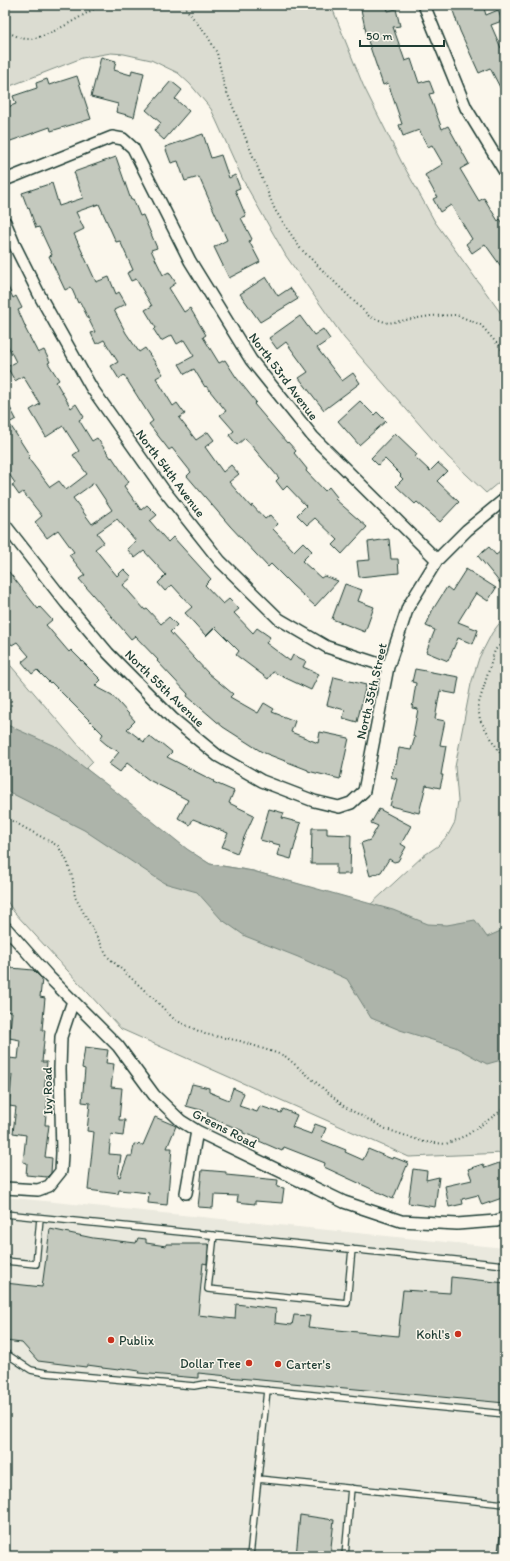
<svg xmlns="http://www.w3.org/2000/svg" width="510" height="1561" viewBox="0 0 510 1561" font-family="Itim,sans-serif">
<rect width="100%" height="100%" fill="#fbf7ec"/>
<filter id="ink" filterUnits="userSpaceOnUse"><feTurbulence type="fractalNoise" baseFrequency=".025" numOctaves="2"/><feDisplacementMap in="SourceGraphic" scale="8" xChannelSelector="R" yChannelSelector="G"/><feConvolveMatrix kernelMatrix="1 2 1 2 8 2 1 2 1" color-interpolation-filters="sRGB"/></filter>
<g filter="url(#ink)">
<path fill="#eae9de" d="M 5,1197 L 505,1248 L 505,1556 L 5,1556 Z"/>
<path fill="#dbdcd1" stroke="#7d8c82" d="M 5,5 L 331,5 L 363,85 L 401,161 L 435,222 L 505,319 L 505,477 L 486,493 L 448,457 L 344,338 L 286,256 L 244,182 L 211,109 L 190,84 L 178,73 L 151,60 L 124,54 L 111,53 L 82,58 L 5,88 Z
M 505,616 L 505,1153 L 409,1157 L 121,1029 L 14,912 L 5,898 L 5,862 L 8,858 L 5,845 L 5,659 L 93,762 L 86,769 L 187,850 L 210,864 L 253,871 L 370,905 L 423,856 L 438,846 L 448,835 L 455,822 L 458,801 L 455,767 L 471,684 L 479,658 L 492,633 Z"/>
<path fill="#adb4aa" stroke="#74847b" d="M 5,724 L 59,748 L 115,791 L 187,849 L 210,864 L 253,871 L 393,910 L 428,924 L 447,925 L 475,920 L 487,937 L 505,929 L 505,1059 L 487,1064 L 455,1047 L 400,1030 L 371,1018 L 347,979 L 298,957 L 245,936 L 221,919 L 197,892 L 164,883 L 84,830 L 5,790 Z"/>
<path fill="#c4c9be" stroke="#1f3d34" fill-rule="evenodd" d="M 360,5 L 387,5 L 388,11 L 396,9 L 400,26 L 393,27 L 405,61 L 411,59 L 419,83 L 429,80 L 434,93 L 429,94 L 442,129 L 448,126 L 469,164 L 460,169 L 479,201 L 484,198 L 498,221 L 500,219 L 505,226 L 505,272 L 485,244 L 472,253 L 466,244 L 472,239 L 451,205 L 440,212 L 433,199 L 437,197 L 425,175 L 443,164 L 432,145 L 428,147 L 419,130 L 403,136 L 399,125 L 402,124 L 388,83 L 383,85 L 368,41 Z
M 451,5 L 483,5 L 486,15 L 498,10 L 502,21 L 491,25 L 501,48 L 505,46 L 505,97 L 490,68 L 479,73 L 460,31 Z
M 101,57 L 116,61 L 114,70 L 131,75 L 132,70 L 144,73 L 134,117 L 116,112 L 118,104 L 91,97 Z
M 77,76 L 91,119 L 51,131 L 50,127 L 5,143 L 5,108 L 16,104 L 13,96 L 37,88 L 36,83 L 47,79 L 49,85 Z
M 171,81 L 182,90 L 175,99 L 189,111 L 164,140 L 154,131 L 161,123 L 146,110 Z
M 203,134 L 211,158 L 221,155 L 229,178 L 235,175 L 240,188 L 235,190 L 246,216 L 241,218 L 252,239 L 249,241 L 260,262 L 229,278 L 214,247 L 227,240 L 199,177 L 185,181 L 178,161 L 171,163 L 165,147 Z
M 116,157 L 131,200 L 133,199 L 140,216 L 143,215 L 157,248 L 151,250 L 163,275 L 169,272 L 176,283 L 169,288 L 184,312 L 190,308 L 206,335 L 203,337 L 219,363 L 225,360 L 236,377 L 256,402 L 254,404 L 287,443 L 288,442 L 296,451 L 294,453 L 307,469 L 306,471 L 325,491 L 329,487 L 337,497 L 335,499 L 367,527 L 342,554 L 333,545 L 338,540 L 315,518 L 307,525 L 297,515 L 306,506 L 287,486 L 283,490 L 276,481 L 279,478 L 245,438 L 237,445 L 229,435 L 234,431 L 220,415 L 226,411 L 206,386 L 205,387 L 194,369 L 185,374 L 179,364 L 194,356 L 184,340 L 177,344 L 172,335 L 161,341 L 154,330 L 156,328 L 145,310 L 152,306 L 136,279 L 131,281 L 127,273 L 133,270 L 120,241 L 116,242 L 99,204 L 76,212 L 84,229 L 74,234 L 96,282 L 109,277 L 116,294 L 119,292 L 126,304 L 114,310 L 126,333 L 139,352 L 145,348 L 163,374 L 156,378 L 173,406 L 177,403 L 185,414 L 179,418 L 196,440 L 208,432 L 214,440 L 205,447 L 223,472 L 231,465 L 239,474 L 229,482 L 251,507 L 252,505 L 265,519 L 270,515 L 278,524 L 273,529 L 294,551 L 303,542 L 312,551 L 302,561 L 321,578 L 324,576 L 338,581 L 315,606 L 293,586 L 271,564 L 268,567 L 230,526 L 187,476 L 191,472 L 172,448 L 169,450 L 149,424 L 153,421 L 124,375 L 119,379 L 111,366 L 118,362 L 104,340 L 96,344 L 91,333 L 95,332 L 80,302 L 78,303 L 71,287 L 65,290 L 49,256 L 52,255 L 39,227 L 36,228 L 29,208 L 28,209 L 22,193 L 52,183 L 59,206 L 83,198 L 74,172 Z
M 266,277 L 278,296 L 290,288 L 298,299 L 260,322 L 240,294 Z
M 5,280 L 13,298 L 16,296 L 22,308 L 18,310 L 26,328 L 25,328 L 38,353 L 44,350 L 50,362 L 48,363 L 59,380 L 56,382 L 71,408 L 76,404 L 84,417 L 79,420 L 92,441 L 97,438 L 111,458 L 112,457 L 118,466 L 129,482 L 124,486 L 141,510 L 147,505 L 157,515 L 150,521 L 168,542 L 173,537 L 211,579 L 205,585 L 223,604 L 229,599 L 239,609 L 234,613 L 253,633 L 257,628 L 270,637 L 266,643 L 290,661 L 293,655 L 306,661 L 303,667 L 319,674 L 311,690 L 273,672 L 268,679 L 236,655 L 239,651 L 215,627 L 206,636 L 185,613 L 192,607 L 172,585 L 165,591 L 158,583 L 166,575 L 144,551 L 135,558 L 127,549 L 136,541 L 117,519 L 97,533 L 104,542 L 95,549 L 117,576 L 124,569 L 132,577 L 123,585 L 145,610 L 147,609 L 161,624 L 169,617 L 177,625 L 170,632 L 208,673 L 233,694 L 230,697 L 258,713 L 264,703 L 274,709 L 272,712 L 295,721 L 291,732 L 318,743 L 320,732 L 349,738 L 340,779 L 308,771 L 308,770 L 262,752 L 223,727 L 187,696 L 188,694 L 157,661 L 158,660 L 135,636 L 131,639 L 86,587 L 79,579 L 85,575 L 69,555 L 74,552 L 58,530 L 47,538 L 35,522 L 42,516 L 23,492 L 19,495 L 12,485 L 15,483 L 5,468 L 5,398 L 16,419 L 9,423 L 30,456 L 28,458 L 50,487 L 59,481 L 66,490 L 87,474 L 73,455 L 79,451 L 63,426 L 46,437 L 30,410 L 40,404 L 23,376 L 15,381 L 7,367 L 16,362 L 5,340 ZM 94,483 L 112,510 L 92,524 L 73,498 Z
M 300,316 L 314,335 L 323,329 L 330,339 L 317,348 L 342,381 L 353,373 L 360,383 L 324,410 L 299,378 L 308,372 L 286,342 L 277,349 L 269,338 Z
M 360,401 L 374,415 L 377,412 L 386,421 L 359,445 L 338,421 Z
M 395,433 L 417,454 L 415,457 L 430,471 L 438,463 L 447,471 L 437,481 L 459,502 L 440,522 L 417,502 L 415,504 L 396,486 L 403,479 L 400,476 L 401,475 L 385,459 L 378,465 L 371,458 Z
M 389,539 L 391,559 L 398,559 L 399,573 L 359,577 L 357,561 L 370,560 L 368,542 Z
M 489,547 L 496,555 L 505,548 L 505,589 L 478,556 Z
M 5,567 L 38,609 L 40,607 L 52,620 L 46,625 L 69,652 L 71,650 L 101,680 L 95,686 L 112,695 L 135,721 L 127,729 L 144,742 L 149,736 L 159,744 L 161,743 L 172,752 L 167,757 L 214,781 L 213,782 L 234,791 L 229,803 L 254,815 L 237,853 L 222,847 L 228,833 L 193,819 L 190,825 L 178,818 L 188,800 L 149,780 L 127,763 L 120,772 L 109,764 L 119,752 L 107,745 L 100,739 L 103,734 L 51,682 L 50,683 L 37,670 L 32,674 L 22,662 L 29,656 L 17,642 L 12,645 L 5,637 Z
M 466,569 L 496,588 L 488,601 L 476,593 L 458,622 L 478,630 L 473,644 L 458,638 L 448,661 L 426,652 L 435,630 L 426,626 L 432,611 L 447,587 L 452,591 Z
M 345,584 L 362,590 L 358,601 L 374,607 L 365,632 L 332,619 Z
M 415,669 L 459,677 L 456,694 L 440,691 L 435,719 L 445,721 L 440,745 L 446,746 L 441,775 L 443,775 L 440,788 L 426,785 L 419,813 L 390,806 L 397,779 L 391,777 L 395,763 L 396,764 L 399,748 L 411,750 L 415,737 L 413,736 L 418,709 L 412,708 L 416,683 L 412,682 Z
M 334,677 L 366,685 L 357,722 L 343,718 L 345,710 L 327,705 Z
M 269,809 L 284,813 L 282,818 L 301,823 L 291,859 L 277,855 L 280,845 L 260,840 Z
M 379,809 L 411,826 L 401,844 L 406,847 L 398,861 L 394,862 L 389,859 L 381,872 L 370,876 L 361,843 L 370,840 L 378,826 L 371,823 Z
M 312,828 L 327,828 L 327,834 L 351,835 L 350,874 L 336,874 L 336,864 L 311,864 Z
M 11,968 L 33,970 L 42,979 L 40,997 L 45,998 L 42,1030 L 45,1030 L 42,1062 L 47,1062 L 44,1093 L 48,1094 L 45,1125 L 49,1125 L 45,1157 L 52,1158 L 51,1173 L 47,1177 L 26,1175 L 27,1163 L 23,1162 L 26,1135 L 13,1133 L 16,1107 L 9,1106 L 12,1075 L 7,1074 L 9,1058 L 18,1059 L 20,1040 L 9,1038 L 12,1012 L 6,1011 Z
M 85,1047 L 108,1050 L 106,1063 L 114,1064 L 111,1087 L 122,1088 L 119,1120 L 125,1120 L 123,1136 L 111,1134 L 109,1154 L 121,1155 L 118,1176 L 120,1177 L 128,1156 L 132,1156 L 134,1144 L 143,1145 L 155,1117 L 176,1126 L 167,1148 L 172,1148 L 167,1205 L 148,1203 L 149,1193 L 119,1190 L 118,1194 L 88,1190 L 94,1132 L 87,1131 L 90,1103 L 82,1102 L 85,1069 L 82,1068 Z
M 192,1084 L 209,1088 L 209,1092 L 229,1100 L 233,1088 L 244,1093 L 239,1106 L 257,1112 L 260,1106 L 281,1113 L 283,1109 L 297,1115 L 292,1127 L 311,1134 L 315,1124 L 326,1128 L 321,1140 L 346,1150 L 345,1152 L 363,1160 L 368,1149 L 392,1159 L 393,1157 L 408,1163 L 393,1199 L 324,1167 L 325,1163 L 284,1147 L 282,1151 L 259,1141 L 260,1139 L 243,1133 L 243,1131 L 207,1116 L 208,1112 L 186,1106 Z
M 505,1161 L 505,1197 L 482,1205 L 478,1195 L 462,1199 L 463,1204 L 449,1207 L 445,1186 L 472,1180 L 468,1169 L 483,1164 L 485,1168 Z
M 413,1169 L 427,1171 L 426,1180 L 439,1177 L 435,1207 L 408,1203 Z
M 202,1170 L 226,1172 L 226,1175 L 278,1180 L 277,1187 L 284,1188 L 282,1203 L 255,1201 L 255,1204 L 237,1202 L 238,1196 L 214,1195 L 213,1208 L 198,1207 Z
M 50,1229 L 93,1238 L 136,1243 L 138,1238 L 146,1239 L 146,1243 L 166,1246 L 166,1244 L 208,1244 L 207,1264 L 203,1263 L 198,1315 L 235,1319 L 236,1304 L 276,1309 L 275,1323 L 292,1325 L 294,1315 L 310,1316 L 308,1327 L 398,1336 L 403,1290 L 450,1293 L 451,1277 L 505,1283 L 505,1403 L 228,1377 L 228,1376 L 198,1373 L 198,1378 L 138,1373 L 139,1371 L 121,1368 L 119,1370 L 102,1368 L 102,1367 L 87,1365 L 86,1367 L 38,1361 L 22,1343 L 5,1341 L 5,1283 L 42,1287 Z
M 300,1515 L 334,1520 L 330,1556 L 296,1556 Z"/>
<g fill="none" stroke-linecap="round" stroke-linejoin="round">
<g stroke="#1f3d34" stroke-width="8">
<path id="lane" d="M 5,1214 L 505,1265
M 214,1235 L 208,1289 L 347,1303 L 352,1249
M 5,1261 L 36,1264 L 40,1218
M 5,1353 L 31,1370 L 46,1373 L 194,1386 L 205,1384 L 505,1414
M 258,1479 L 505,1504
M 250,1556 L 267,1390
M 345,1556 L 351,1488
M 501,1556 L 505,1523"/>
</g>
<g stroke="#1f3d34" stroke-width="14">
<path id="street" d="M 424,5 L 466,108 L 505,172
M 5,180 L 112,137 L 123,139 L 133,148 L 190,261 L 251,360 L 313,437 L 437,560
M 5,222 L 15,246 L 41,298 L 91,387 L 163,489 L 220,561 L 279,619 L 327,647 L 388,667
M 5,525 L 66,603 L 108,653 L 173,719 L 218,756 L 262,781 L 314,801 L 339,807 L 351,803 L 364,791 L 388,667 L 408,607 L 437,560 L 467,530 L 505,499
M 5,927 L 49,977 L 118,1046 L 154,1095 L 181,1121 L 197,1131 L 344,1202 L 401,1221 L 457,1224 L 496,1221 L 505,1218
M 5,1188 L 38,1190 L 49,1186 L 61,1171 L 62,1153 L 60,1069 L 61,1037 L 73,1001
M 186,1193 L 197,1131"/>
</g>
<path stroke="#1f3d34" stroke-width="2" stroke-dasharray="1 3" stroke-linecap="butt" d="M 183,5 L 208,37 L 217,53 L 224,85 L 275,210 L 300,248 L 370,317 L 388,323 L 430,316 L 457,315 L 481,325 L 505,353
M 5,31 C 12,34 21,39 28,39 C 47,39 84,14 101,5
M 505,640 L 495,650 L 478,706 L 480,720 L 505,761
M 5,695 L 11,701 L 11,706 L 5,711
M 5,817 L 58,846 L 67,861 L 73,880 L 75,897 L 108,957 L 153,998 L 175,1020 L 205,1034 L 240,1041 L 285,1056 L 345,1107 L 386,1129 L 424,1142 L 446,1144 L 467,1135 L 505,1108"/>
<use href="#lane" stroke="#fbf7ec" stroke-width="5.5"/>
<use href="#street" stroke="#fbf7ec" stroke-width="11"/>
</g>
</g>
<g fill="#c8321e" stroke="#fbf7ec" stroke-width="1.5">
<circle cx="458" cy="1334" r="4"/>
<circle cx="111" cy="1340" r="4"/>
<circle cx="249" cy="1363" r="4"/>
<circle cx="278" cy="1364" r="4"/>
</g>
<g text-anchor="middle" stroke-width="3" stroke-linejoin="round" paint-order="stroke">
<g font-size="13" fill="#1f3d34" stroke="#fbf7ec">
<text transform="translate(284 376) rotate(53)" y="5">North 53rd Avenue</text>
<text transform="translate(171 473) rotate(53)" y="5">North 54th Avenue</text>
<text transform="translate(165 688) rotate(44)" y="5">North 55th Avenue</text>
<text transform="translate(371 691) rotate(-77)" y="5">North 35th Street</text>
<text transform="translate(47 1091) rotate(-91)" y="5">Ivy Road</text>
<text transform="translate(225 1128) rotate(27)" y="5">Greens Road</text>
</g>
<g font-size="13" fill="#1f3d34" stroke="#fbf7ec" text-anchor="end">
<text x="450" y="1339">Kohl's</text>
<text x="119" y="1345" text-anchor="start">Publix</text>
<text x="241" y="1368">Dollar Tree</text>
<text x="286" y="1369" text-anchor="start">Carter's</text>
</g>
</g>
<rect width="510" height="1561" fill="none" stroke="#fbf7ec" stroke-width="20"/>
<rect x="10" y="10" width="490" height="1541" fill="none" stroke="#1f3d34" stroke-width="1.5" filter="url(#ink)"/>
<path d="M360 40v6h84v-6" fill="none" stroke="#1f3d34" stroke-width="2"/>
<text x="366" y="40" font-size="12" fill="#1f3d34" stroke="#fbf7ec" stroke-width="3" paint-order="stroke">50 m</text>
</svg>
